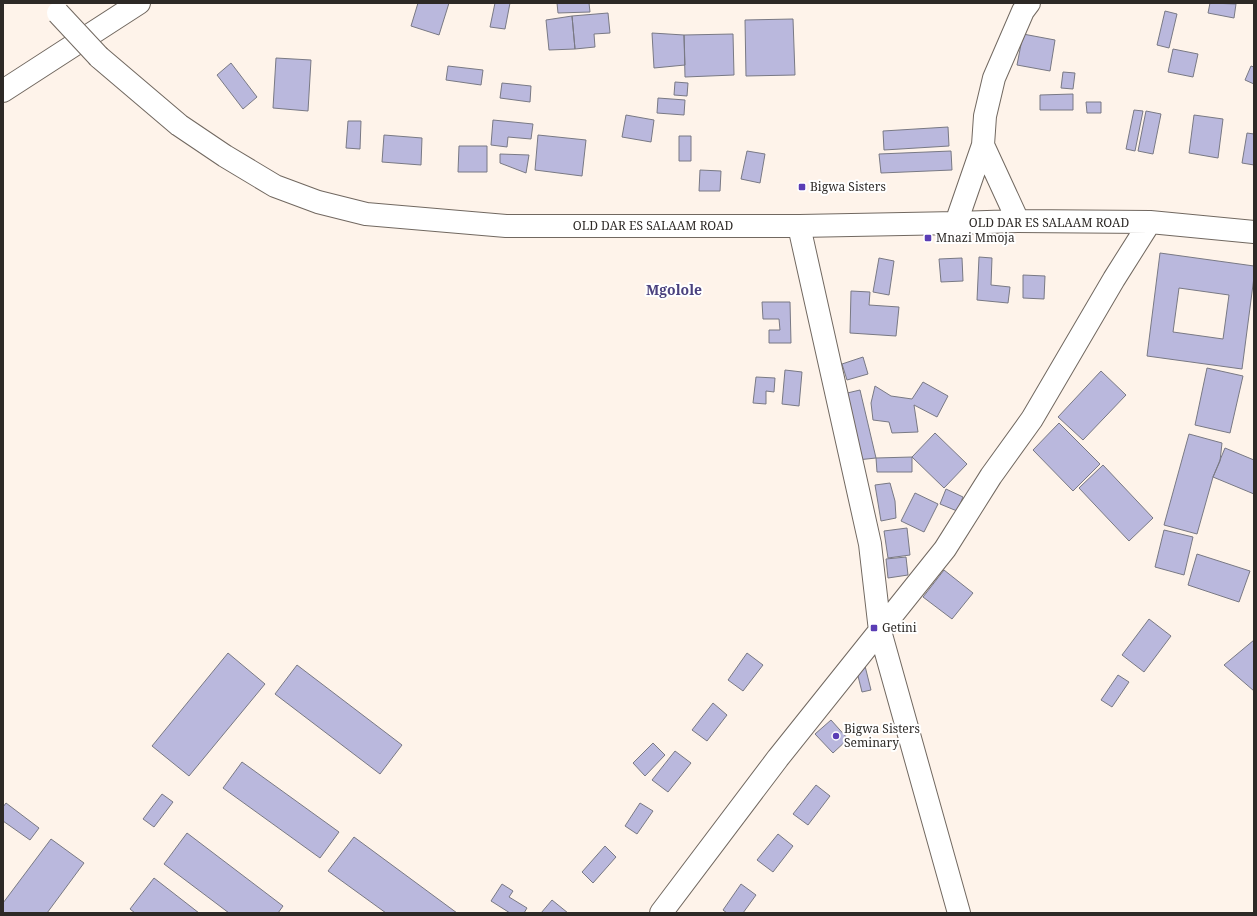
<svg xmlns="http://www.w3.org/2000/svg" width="1257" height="916" viewBox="0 0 1257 916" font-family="'Noto Serif',serif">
<rect width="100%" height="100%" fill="#fef3ea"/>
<path fill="#bab8dd" stroke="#797984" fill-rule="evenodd" d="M 418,3 L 449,3 L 439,35 L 411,26 Z
M 495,3 L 510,3 L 505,29 L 490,27 Z
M 557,3 L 589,3 L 590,12 L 558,13 Z
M 1210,3 L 1236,4 L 1234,18 L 1208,13 Z
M 1165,11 L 1177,14 L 1169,48 L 1157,45 Z
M 608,13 L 610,33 L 594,34 L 595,47 L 575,49 L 572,16 Z
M 572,16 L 575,49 L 549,50 L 546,20 Z
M 793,19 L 795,75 L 746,76 L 745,20 Z
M 652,33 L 684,35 L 685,65 L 654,68 Z
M 733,34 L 734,75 L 685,77 L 684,35 Z
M 1023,34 L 1055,40 L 1050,71 L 1017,65 Z
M 1173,49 L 1198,54 L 1193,77 L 1168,72 Z
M 276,58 L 311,60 L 308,111 L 273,108 Z
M 231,63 L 257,97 L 243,109 L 217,75 Z
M 448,66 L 483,70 L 481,85 L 446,80 Z
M 1251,66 L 1254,67 L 1254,84 L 1245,80 Z
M 1063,72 L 1075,73 L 1073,89 L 1061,88 Z
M 675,82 L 688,83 L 687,96 L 674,95 Z
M 502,83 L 531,86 L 530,102 L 500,98 Z
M 1073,94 L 1073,110 L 1040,110 L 1040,95 Z
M 658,98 L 685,100 L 684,115 L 657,113 Z
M 1086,102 L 1101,102 L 1101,113 L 1087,113 Z
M 1134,110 L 1143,111 L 1135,151 L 1126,149 Z
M 1146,111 L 1161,114 L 1153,154 L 1138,151 Z
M 626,115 L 654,120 L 651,142 L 622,137 Z
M 1194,115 L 1223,119 L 1218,158 L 1189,153 Z
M 493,120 L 533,124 L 531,139 L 508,137 L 507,147 L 491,145 Z
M 348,121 L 361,121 L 360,149 L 346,148 Z
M 948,127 L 949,146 L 884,150 L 883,131 Z
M 1247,133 L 1254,134 L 1254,165 L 1242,163 Z
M 384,135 L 422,138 L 421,165 L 382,162 Z
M 538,135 L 586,140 L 582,176 L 535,170 Z
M 679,136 L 691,136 L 691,161 L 679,161 Z
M 459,146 L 487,146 L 487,172 L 458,172 Z
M 747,151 L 765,154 L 760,183 L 741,179 Z
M 951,151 L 952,170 L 881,173 L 879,154 Z
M 500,154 L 529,155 L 526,173 L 500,163 Z
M 700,170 L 721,171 L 720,191 L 699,191 Z
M 1160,253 L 1254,266 L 1254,277 L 1242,369 L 1147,356 ZM 1179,288 L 1229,295 L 1223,339 L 1173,332 Z
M 979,257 L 992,258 L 991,285 L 1010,287 L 1008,303 L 977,300 Z
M 879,258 L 894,261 L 889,295 L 873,292 Z
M 962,258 L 963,281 L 941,282 L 939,259 Z
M 1023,275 L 1045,276 L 1044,299 L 1023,298 Z
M 851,291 L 870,292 L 869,305 L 899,307 L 896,336 L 850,333 Z
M 762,302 L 790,302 L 791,343 L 769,343 L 769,330 L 780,330 L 779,319 L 763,319 Z
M 863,357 L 868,374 L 847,380 L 842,364 Z
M 1207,368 L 1243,376 L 1230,433 L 1195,425 Z
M 785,370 L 802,372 L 799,406 L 782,404 Z
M 1101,371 L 1126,395 L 1083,440 L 1058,417 Z
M 756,377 L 775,378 L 774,392 L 766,391 L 766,404 L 753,403 Z
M 923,382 L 948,396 L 937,417 L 914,405 L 918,432 L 892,433 L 889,422 L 873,420 L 871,403 L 875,386 L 891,396 L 912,399 Z
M 860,390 L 876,458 L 857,460 L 843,394 Z
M 1059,423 L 1100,464 L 1073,491 L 1033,450 Z
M 935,433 L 967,464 L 944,488 L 912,457 Z
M 1189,434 L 1222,443 L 1220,461 L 1213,477 L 1197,534 L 1164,525 Z
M 1225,448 L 1254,460 L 1254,494 L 1213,477 Z
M 912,457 L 912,472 L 877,472 L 876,458 Z
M 1103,465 L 1153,518 L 1129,541 L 1079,488 Z
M 890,483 L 895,501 L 896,518 L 881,521 L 875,485 Z
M 946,489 L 963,497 L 957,511 L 940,504 Z
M 915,493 L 938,504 L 924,532 L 901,521 Z
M 907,528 L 910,555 L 888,558 L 884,531 Z
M 1164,530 L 1193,537 L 1184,575 L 1155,567 Z
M 1197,554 L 1250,571 L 1239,602 L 1188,585 Z
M 906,557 L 908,575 L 888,578 L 886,559 Z
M 944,570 L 973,593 L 952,619 L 923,597 Z
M 1149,619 L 1171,636 L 1144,672 L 1122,655 Z
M 1254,640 L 1254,691 L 1224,665 Z
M 228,653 L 265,684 L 189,776 L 152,746 Z
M 747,653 L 763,665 L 743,691 L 728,680 Z
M 297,665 L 402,745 L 380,774 L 275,694 Z
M 865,666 L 871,690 L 862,692 L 856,668 Z
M 1118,675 L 1129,682 L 1112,707 L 1101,700 Z
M 713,703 L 727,715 L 707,741 L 692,730 Z
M 831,720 L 848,739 L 833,753 L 815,734 Z
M 653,743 L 665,755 L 645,776 L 633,763 Z
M 675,751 L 691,763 L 668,792 L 652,780 Z
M 242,762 L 339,832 L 320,858 L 223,788 Z
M 816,785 L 830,796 L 808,825 L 793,814 Z
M 162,794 L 173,802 L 154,827 L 143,819 Z
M 6,803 L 39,828 L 30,840 L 3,821 L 3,807 Z
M 640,803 L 653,811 L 637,834 L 625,826 Z
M 187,833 L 283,906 L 278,913 L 229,913 L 164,864 Z
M 778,834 L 793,846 L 773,872 L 757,860 Z
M 354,837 L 457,913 L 386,913 L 328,871 Z
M 51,839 L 84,863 L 47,913 L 3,913 L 3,903 Z
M 605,846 L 616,857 L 593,883 L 582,872 Z
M 154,878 L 199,913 L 135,913 L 130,909 Z
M 502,884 L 513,891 L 509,897 L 527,908 L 524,913 L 510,913 L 491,901 Z
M 741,884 L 756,895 L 743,913 L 727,913 L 723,910 Z
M 552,900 L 568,913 L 541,913 Z"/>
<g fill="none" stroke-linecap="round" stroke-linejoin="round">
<g stroke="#716860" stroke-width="24">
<path id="minor" d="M 99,57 L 179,125 L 225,156 L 275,186 L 318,202 L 366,214 L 506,226 L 799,226 L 956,223 L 1018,221 L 1150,222 L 1254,232
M 3,91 L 139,3
M 1018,221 L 983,145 L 985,116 L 994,78 L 1023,11 L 1029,3
M 956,223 L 983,145
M 799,226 L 870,544 L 880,631 L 959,913
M 661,913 L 778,758 L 945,549 L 991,476 L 1032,419 L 1114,279 L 1150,222"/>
</g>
<use href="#minor" stroke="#fff" stroke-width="22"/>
<g stroke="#716860" stroke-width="24" stroke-linecap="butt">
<path id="minor-bridge" d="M 58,13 L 99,57"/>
</g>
<use href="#minor-bridge" stroke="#fff" stroke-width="22"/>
</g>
<g fill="#5a3db5" stroke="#fff" stroke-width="1.5">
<rect x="798" y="183" width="8" height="8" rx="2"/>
<rect x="924" y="234" width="8" height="8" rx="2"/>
<rect x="870" y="624" width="8" height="8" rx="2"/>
<circle cx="836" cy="736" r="4"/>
</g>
<g text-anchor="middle" stroke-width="4" stroke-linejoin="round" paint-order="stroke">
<g font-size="12" fill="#2d2926" stroke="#fff" text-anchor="start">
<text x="810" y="191">Bigwa Sisters</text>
<text x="936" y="242">Mnazi Mmoja</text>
<text x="882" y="632">Getini</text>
<text x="844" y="733">Bigwa Sisters<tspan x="844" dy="14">Seminary</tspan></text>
</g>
<g font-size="12" fill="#2d2926" stroke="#fff">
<text x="1049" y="227">OLD DAR ES SALAAM ROAD</text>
<text x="653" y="230">OLD DAR ES SALAAM ROAD</text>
</g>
<g font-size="14" font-weight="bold" fill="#4a417e" stroke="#fff">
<text x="674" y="295">Mgolole</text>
</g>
</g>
<rect width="1257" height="916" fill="none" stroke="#2d2926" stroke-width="8"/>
</svg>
